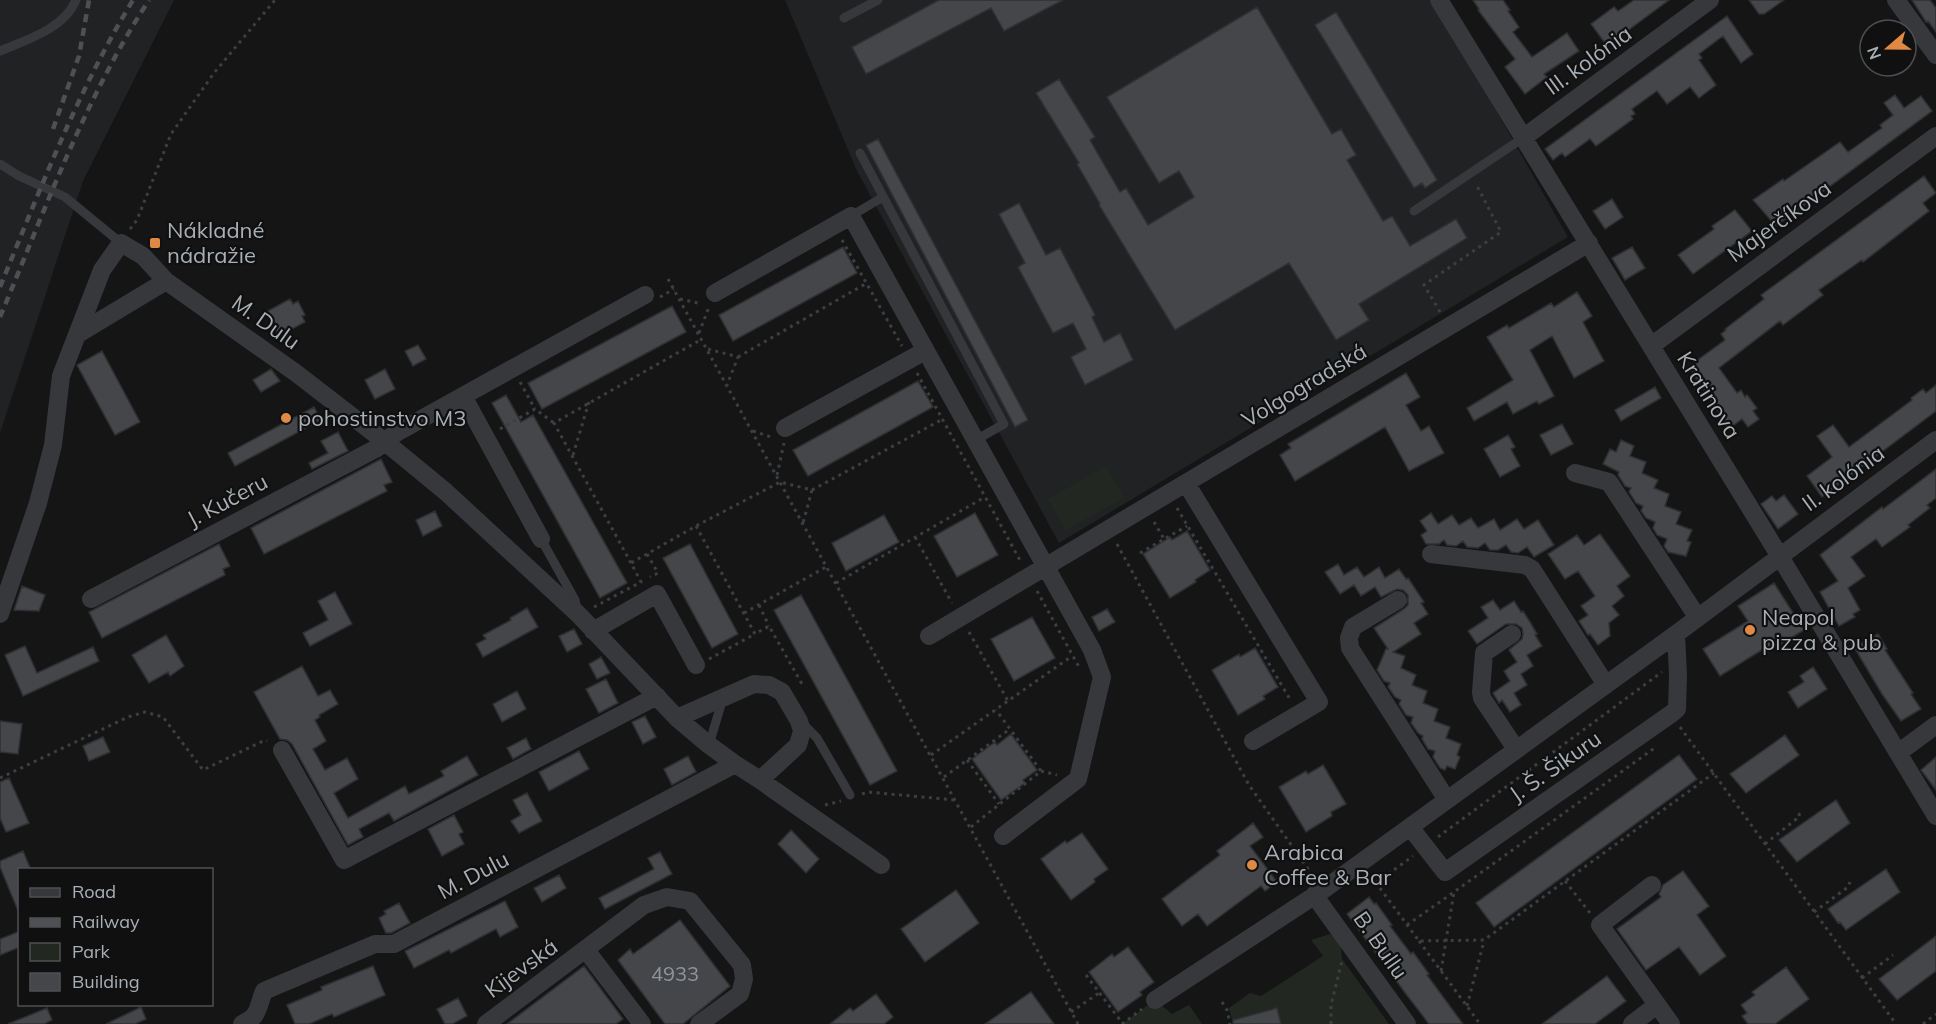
<svg xmlns="http://www.w3.org/2000/svg" width="1936" height="1024" viewBox="0 0 1936 1024" font-family="Mulish,sans-serif">
<rect width="100%" height="100%" fill="#151516"/>
<path fill="#212223" d="M 0,0 L 174,0 L 83,181 L 0,433 Z
M 785,0 L 1433,0 L 1568,237 L 1059,543 L 857,171 Z"/>
<path fill="#222821" d="M 1106,466 L 1124,498 L 1065,530 L 1048,499 Z
M 1330,934 L 1340,940 L 1342,959 L 1389,1024 L 1281,1024 L 1277,1008 L 1232,1020 L 1229,1008 L 1250,993 L 1261,996 L 1323,956 L 1311,940 Z
M 1155,1000 L 1172,1014 L 1189,1005 L 1202,1024 L 1122,1024 Z"/>
<path fill="#444649" stroke="#2f3032" stroke-width="1.5" d="M 939,0 L 1063,0 L 1004,31 L 991,8 L 866,74 L 852,47 Z
M 1473,0 L 1503,0 L 1510,10 L 1508,11 L 1519,27 L 1513,32 L 1532,57 L 1567,33 L 1579,51 L 1544,74 L 1547,77 L 1525,94 L 1505,67 L 1515,59 L 1478,10 L 1479,9 Z
M 1634,0 L 1669,0 L 1607,46 L 1591,24 L 1614,7 L 1618,11 Z
M 1749,0 L 1784,0 L 1764,14 L 1759,14 Z
M 1912,0 L 1930,0 L 1936,8 L 1936,32 L 1928,21 L 1926,22 Z
M 1257,7 L 1332,134 L 1341,129 L 1356,155 L 1347,160 L 1383,221 L 1392,216 L 1410,246 L 1456,219 L 1467,238 L 1359,304 L 1369,320 L 1336,340 L 1289,263 L 1175,330 L 1099,205 L 1100,204 L 1077,164 L 1079,163 L 1036,93 L 1059,79 L 1095,137 L 1090,140 L 1120,192 L 1126,188 L 1148,225 L 1194,197 L 1179,171 L 1159,183 L 1107,97 Z
M 1336,12 L 1437,180 L 1425,188 L 1422,183 L 1414,188 L 1315,25 Z
M 1727,16 L 1753,54 L 1741,63 L 1723,36 L 1699,54 L 1702,58 L 1699,60 L 1716,85 L 1699,98 L 1690,87 L 1667,104 L 1657,91 L 1632,109 L 1635,114 L 1631,116 L 1633,119 L 1596,146 L 1590,139 L 1565,157 L 1562,153 L 1553,160 L 1545,149 Z
M 1895,95 L 1904,108 L 1921,96 L 1932,111 L 1776,226 L 1753,200 L 1783,179 L 1784,181 L 1840,142 L 1848,152 L 1876,132 L 1882,128 L 1880,125 L 1893,115 L 1884,103 Z
M 878,139 L 1028,420 L 1015,427 L 866,145 Z
M 1924,176 L 1936,193 L 1923,203 L 1929,211 L 1863,262 L 1862,260 L 1819,290 L 1823,295 L 1783,325 L 1780,321 L 1719,368 L 1737,393 L 1741,390 L 1745,397 L 1747,395 L 1757,408 L 1753,411 L 1759,419 L 1748,427 L 1742,419 L 1730,428 L 1688,367 L 1725,340 L 1721,334 L 1726,330 L 1725,329 L 1764,299 L 1761,295 Z
M 1612,199 L 1623,217 L 1605,229 L 1593,211 Z
M 1019,203 L 1046,255 L 1060,248 L 1095,315 L 1092,317 L 1104,342 L 1120,333 L 1133,360 L 1085,385 L 1071,357 L 1086,349 L 1073,323 L 1053,333 L 1018,267 L 1025,263 L 999,214 Z
M 1735,210 L 1752,231 L 1693,274 L 1678,255 L 1714,229 L 1712,226 Z
M 843,247 L 857,273 L 733,341 L 719,315 Z
M 1632,247 L 1645,268 L 1625,280 L 1612,258 Z
M 1577,292 L 1592,316 L 1583,322 L 1604,361 L 1574,378 L 1552,336 L 1530,350 L 1554,396 L 1539,404 L 1537,401 L 1513,414 L 1507,402 L 1474,421 L 1467,408 L 1513,380 L 1487,337 L 1507,325 L 1509,328 L 1551,303 L 1554,307 Z
M 290,299 L 293,304 L 298,301 L 305,315 L 302,316 L 305,322 L 279,336 L 266,312 Z
M 672,306 L 686,332 L 542,409 L 528,383 Z
M 418,345 L 426,359 L 413,366 L 405,351 Z
M 102,351 L 140,422 L 115,435 L 77,365 Z
M 271,369 L 280,381 L 261,392 L 253,380 Z
M 385,369 L 395,389 L 375,399 L 365,380 Z
M 1406,373 L 1420,397 L 1406,405 L 1421,431 L 1429,426 L 1444,453 L 1409,471 L 1385,427 L 1295,481 L 1280,455 L 1291,448 L 1288,444 Z
M 918,381 L 933,407 L 808,476 L 793,450 Z
M 1936,385 L 1936,411 L 1822,497 L 1807,476 L 1832,457 L 1817,436 L 1833,425 L 1849,447 L 1912,400 L 1911,398 L 1923,389 L 1926,393 Z
M 1655,387 L 1661,398 L 1621,421 L 1615,410 Z
M 506,395 L 521,422 L 533,415 L 627,583 L 600,598 L 492,403 Z
M 314,407 L 321,420 L 235,466 L 228,453 Z
M 1562,424 L 1573,444 L 1551,455 L 1540,435 Z
M 338,432 L 348,451 L 312,469 L 309,463 L 328,453 L 321,441 Z
M 1508,435 L 1515,447 L 1511,449 L 1520,466 L 1500,477 L 1484,449 Z
M 1621,440 L 1634,446 L 1630,456 L 1646,462 L 1642,473 L 1658,480 L 1654,488 L 1669,494 L 1665,506 L 1681,512 L 1676,524 L 1692,530 L 1687,541 L 1691,542 L 1686,556 L 1668,552 L 1664,546 L 1667,539 L 1657,535 L 1653,528 L 1655,522 L 1646,518 L 1641,511 L 1643,506 L 1636,503 L 1629,492 L 1631,488 L 1625,486 L 1618,475 L 1619,472 L 1603,464 L 1610,449 L 1616,452 Z
M 381,459 L 392,482 L 384,485 L 387,491 L 264,554 L 251,528 Z
M 1936,469 L 1936,498 L 1927,505 L 1930,508 L 1908,525 L 1910,527 L 1882,547 L 1876,539 L 1851,557 L 1865,576 L 1848,588 L 1860,610 L 1853,614 L 1855,617 L 1839,626 L 1820,592 L 1838,581 L 1820,555 L 1882,507 L 1883,509 Z
M 1784,495 L 1798,514 L 1778,529 L 1761,504 L 1772,496 L 1776,501 Z
M 435,511 L 442,526 L 423,536 L 416,520 Z
M 975,513 L 998,555 L 957,577 L 934,536 Z
M 1431,513 L 1438,524 L 1452,515 L 1459,525 L 1471,518 L 1478,528 L 1494,519 L 1500,530 L 1517,519 L 1524,529 L 1538,520 L 1554,545 L 1534,557 L 1527,547 L 1518,553 L 1511,552 L 1506,545 L 1498,550 L 1490,550 L 1485,543 L 1478,548 L 1467,547 L 1463,541 L 1456,546 L 1447,545 L 1444,540 L 1439,544 L 1426,544 L 1421,535 L 1427,531 L 1420,521 Z
M 884,515 L 899,542 L 846,571 L 832,543 Z
M 1187,531 L 1210,570 L 1195,580 L 1196,582 L 1170,598 L 1143,554 L 1170,537 L 1172,540 Z
M 1600,534 L 1630,576 L 1617,586 L 1624,596 L 1612,606 L 1619,615 L 1609,623 L 1610,636 L 1598,645 L 1590,634 L 1588,635 L 1579,621 L 1588,615 L 1581,606 L 1595,596 L 1578,571 L 1565,579 L 1548,554 L 1577,535 L 1584,545 Z
M 219,544 L 230,566 L 223,569 L 225,575 L 102,638 L 89,612 Z
M 690,544 L 738,634 L 712,648 L 663,558 Z
M 1338,564 L 1344,575 L 1357,567 L 1364,577 L 1379,567 L 1385,578 L 1399,569 L 1406,579 L 1408,578 L 1424,602 L 1421,603 L 1428,614 L 1414,623 L 1421,634 L 1393,652 L 1405,656 L 1401,668 L 1416,675 L 1412,685 L 1427,691 L 1423,703 L 1438,709 L 1434,721 L 1450,727 L 1446,738 L 1461,744 L 1457,755 L 1460,757 L 1455,769 L 1447,766 L 1445,770 L 1440,768 L 1433,757 L 1435,751 L 1428,749 L 1422,739 L 1423,736 L 1418,733 L 1411,723 L 1413,717 L 1406,715 L 1399,704 L 1401,700 L 1395,697 L 1388,687 L 1390,683 L 1384,681 L 1377,670 L 1386,649 L 1388,649 L 1374,628 L 1404,609 L 1408,605 L 1408,595 L 1403,590 L 1397,589 L 1381,597 L 1375,587 L 1361,596 L 1354,585 L 1340,594 L 1325,572 Z
M 1774,583 L 1804,630 L 1768,652 L 1765,648 L 1720,676 L 1703,649 L 1748,621 L 1738,606 Z
M 22,586 L 45,595 L 39,611 L 14,610 Z
M 335,592 L 352,624 L 310,646 L 303,633 L 328,620 L 318,601 Z
M 801,595 L 897,771 L 870,785 L 774,610 Z
M 1493,600 L 1500,610 L 1514,601 L 1521,612 L 1523,611 L 1530,622 L 1537,634 L 1535,635 L 1542,646 L 1527,655 L 1533,666 L 1521,674 L 1527,685 L 1514,693 L 1521,705 L 1510,712 L 1502,700 L 1499,703 L 1493,693 L 1510,681 L 1504,671 L 1517,662 L 1509,650 L 1522,639 L 1523,634 L 1522,628 L 1516,624 L 1506,624 L 1477,644 L 1468,631 L 1488,618 L 1481,607 Z
M 527,608 L 538,627 L 483,657 L 476,644 L 486,639 L 483,635 L 511,620 L 510,618 Z
M 1107,609 L 1115,622 L 1099,631 L 1092,617 Z
M 1032,617 L 1055,658 L 1014,681 L 991,639 Z
M 574,629 L 582,644 L 567,652 L 559,636 Z
M 1878,634 L 1887,649 L 1885,650 L 1913,693 L 1911,694 L 1921,709 L 1901,721 L 1882,694 L 1854,647 Z
M 166,635 L 184,666 L 170,676 L 168,672 L 149,683 L 132,655 Z
M 25,646 L 37,673 L 93,647 L 99,661 L 23,696 L 5,655 Z
M 1255,648 L 1278,687 L 1263,696 L 1265,699 L 1238,715 L 1212,670 L 1239,654 L 1240,657 Z
M 601,657 L 610,673 L 597,679 L 589,664 Z
M 302,666 L 318,696 L 330,690 L 338,704 L 319,715 L 320,717 L 315,720 L 326,741 L 313,749 L 325,770 L 347,758 L 358,779 L 334,793 L 348,818 L 405,786 L 409,794 L 444,776 L 441,771 L 467,756 L 478,775 L 394,821 L 389,813 L 359,829 L 363,837 L 348,845 L 292,744 L 287,740 L 280,739 L 254,692 Z
M 1813,667 L 1827,689 L 1798,708 L 1788,692 L 1804,682 L 1800,676 Z
M 606,679 L 618,703 L 599,713 L 586,689 Z
M 517,691 L 526,709 L 502,722 L 493,704 Z
M 645,716 L 656,737 L 643,744 L 632,722 Z
M 0,721 L 22,724 L 18,754 L 0,752 Z
M 1011,734 L 1037,770 L 1023,780 L 1025,783 L 1001,800 L 972,759 L 995,742 L 997,745 Z
M 1785,735 L 1799,755 L 1746,793 L 1730,774 Z
M 103,737 L 110,752 L 89,761 L 83,746 Z
M 526,738 L 531,749 L 513,759 L 507,748 Z
M 579,751 L 589,769 L 549,791 L 539,772 Z
M 1679,755 L 1697,779 L 1494,927 L 1476,903 Z
M 688,756 L 696,772 L 672,785 L 664,769 Z
M 1936,757 L 1936,790 L 1921,770 Z
M 1323,765 L 1346,804 L 1331,812 L 1332,816 L 1306,832 L 1279,787 L 1306,771 L 1308,774 Z
M 9,778 L 29,823 L 6,832 L 0,818 L 0,782 Z
M 527,793 L 542,821 L 519,833 L 511,821 L 521,815 L 513,800 Z
M 1836,800 L 1850,823 L 1797,862 L 1779,840 Z
M 454,815 L 463,832 L 459,834 L 464,844 L 442,856 L 428,829 Z
M 1253,823 L 1263,837 L 1250,846 L 1277,882 L 1265,891 L 1261,886 L 1207,926 L 1198,914 L 1182,926 L 1162,899 L 1220,855 L 1217,851 Z
M 791,830 L 819,859 L 806,873 L 778,844 Z
M 1082,833 L 1108,869 L 1094,879 L 1095,882 L 1071,900 L 1041,859 L 1065,841 L 1067,843 Z
M 23,851 L 31,870 L 20,870 L 19,913 L 0,867 L 0,861 Z
M 660,852 L 672,874 L 605,909 L 599,898 L 654,869 L 648,858 Z
M 1886,869 L 1900,892 L 1846,930 L 1840,922 L 1838,923 L 1828,909 Z
M 1683,871 L 1709,906 L 1697,915 L 1726,956 L 1700,975 L 1679,947 L 1646,970 L 1617,929 L 1661,897 L 1659,894 L 1663,885 Z
M 559,875 L 566,888 L 542,902 L 534,888 Z
M 956,890 L 979,923 L 925,962 L 901,929 Z
M 1369,897 L 1374,904 L 1376,903 L 1392,925 L 1390,926 L 1411,954 L 1413,952 L 1429,974 L 1427,975 L 1463,1024 L 1429,1024 L 1406,994 L 1347,914 Z
M 505,901 L 518,927 L 500,937 L 496,929 L 451,953 L 449,950 L 414,968 L 405,951 Z
M 399,903 L 410,923 L 391,933 L 386,933 L 379,918 L 386,914 L 384,911 Z
M 680,920 L 730,986 L 683,1024 L 665,1024 L 618,960 L 630,949 L 633,954 Z
M 20,931 L 20,947 L 0,955 L 0,939 Z
M 1936,936 L 1936,971 L 1897,1000 L 1879,979 Z
M 1128,947 L 1154,982 L 1140,992 L 1142,995 L 1118,1012 L 1089,972 L 1112,954 L 1114,957 Z
M 373,966 L 385,995 L 334,1017 L 332,1014 L 309,1024 L 295,1024 L 287,1005 L 322,990 L 321,987 Z
M 584,966 L 623,1019 L 616,1024 L 507,1024 Z
M 1786,967 L 1809,999 L 1775,1024 L 1748,1024 L 1742,1016 L 1747,1013 L 1741,1005 L 1755,995 L 1752,992 Z
M 1607,976 L 1626,1001 L 1595,1024 L 1542,1024 Z
M 1031,992 L 1054,1024 L 985,1024 Z
M 876,994 L 893,1017 L 884,1024 L 830,1024 L 850,1008 L 853,1011 Z
M 458,998 L 467,1016 L 452,1024 L 445,1024 L 437,1009 Z
M 141,1007 L 146,1019 L 135,1024 L 106,1024 Z
M 47,1008 L 52,1020 L 44,1024 L 8,1024 Z
M 1277,1008 L 1281,1024 L 1233,1024 L 1233,1020 Z"/>
<g fill="none" stroke-linecap="round" stroke-linejoin="round">
<path stroke="#3c3f42" stroke-width="3" stroke-dasharray="3 4.5" stroke-linecap="butt" d="M 130,229 L 137,220 L 171,134 L 214,73 L 275,0
M 842,240 L 902,346
M 668,279 L 1078,1024
M 660,297 L 674,289
M 680,299 L 702,304
M 1440,312 L 1424,285 L 1501,232 L 1476,184
M 699,333 L 709,307
M 708,349 L 738,357 L 727,385
M 738,357 L 867,283
M 917,373 L 1021,562
M 520,382 L 535,409
M 500,429 L 535,409 L 554,423
M 753,431 L 771,437
M 573,455 L 589,402
M 777,475 L 784,443
M 812,490 L 943,419
M 1177,508 L 1291,701
M 1154,522 L 1164,539
M 696,526 L 755,634 L 769,626 L 802,684
M 915,537 L 952,603
M 1117,544 L 1249,785 L 1313,876
M 1140,553 L 1187,526
M 647,554 L 658,573 L 650,577
M 631,563 L 554,423 L 702,339
M 836,583 L 985,497
M 1037,591 L 1079,667
M 759,605 L 769,626
M 594,607 L 641,582 L 631,563 L 696,526 L 780,482 L 812,490 L 803,523
M 744,613 L 826,567
M 969,632 L 1008,701
M 709,659 L 755,634
M 1680,727 L 1896,1024
M 931,755 L 1072,656
M 967,760 L 999,804
M 1041,771 L 1057,775
M 944,777 L 1010,729
M 0,778 L 128,717 L 145,712 L 163,717 L 203,770 L 265,740 L 267,741
M 862,794 L 868,792 L 955,800
M 825,805 L 841,801
M 971,827 L 1041,771 L 996,710
M 1438,837 L 1662,672
M 1765,844 L 1800,816 L 1798,812
M 1371,876 L 1419,941 L 1484,940 L 1714,773
M 1565,881 L 1590,913
M 1376,883 L 1413,856
M 1814,912 L 1848,887 L 1850,882
M 1407,925 L 1454,892
M 1419,941 L 1480,1024
M 1441,971 L 1454,892 L 1656,747
M 1086,975 L 1123,1024
M 1862,978 L 1893,955
M 1222,1002 L 1227,1010 L 1230,1024
M 1467,1006 L 1484,941
M 1071,1012 L 1099,993
M 1122,1024 L 1142,1009
M 1331,1024 L 1331,1005 L 1342,961
M 1923,1024 L 1936,1014"/>
<path stroke="#36383b" stroke-width="9" d="M 844,18 L 878,0
M 0,51 C 26,40 64,29 76,0
M 860,153 L 1004,424 L 974,441
M 0,164 L 19,176 L 65,197 L 121,243
M 1414,211 L 1523,138
M 851,216 L 883,197
M 541,539 L 575,600 L 577,609
M 804,725 L 817,738 L 850,795
M 709,745 L 723,698"/>
<path stroke="#36383b" stroke-width="18" d="M 1439,0 L 1779,555 L 1936,816
M 1896,0 L 1936,55
M 1523,138 L 1710,0
M 715,293 L 851,216 L 1092,650 L 1102,677 L 1078,779 L 1003,836
M 78,334 L 166,281
M 1651,346 L 1936,136
M 463,396 L 541,539
M 785,428 L 925,351
M 1575,473 L 1609,482 L 1698,618
M 1186,483 L 1319,702 L 1253,741
M 1431,554 L 1525,565 L 1532,569 L 1606,685
M 91,599 L 377,448 L 384,441 L 398,432 L 645,295
M 1398,600 L 1353,627 L 1349,638 L 1350,648 L 1447,800
M 0,614 L 38,503 L 53,445 L 61,376 L 102,270 L 121,243 L 143,256 L 166,281 L 296,373 L 384,441 L 446,492 L 579,615 L 677,718 L 709,745 L 735,764 L 760,780 L 881,865
M 593,631 L 657,594 L 696,665
M 1512,634 L 1484,653 L 1481,692 L 1482,698 L 1516,749
M 929,636 L 1589,243
M 677,718 L 754,684 L 769,685 L 782,692 L 799,721 L 802,731 L 798,745 L 760,780
M 282,750 L 344,860 L 657,696
M 1898,753 L 1936,725
M 1410,827 L 1445,872 L 1671,714 L 1677,709 L 1678,675 L 1676,634
M 1652,885 L 1600,925 L 1671,1024
M 1314,895 L 1407,1024
M 586,950 L 642,1024
M 1155,1000 L 1323,890 L 1676,634 L 1936,440
M 242,1024 C 260,1016 257,1008 264,991 L 375,944 L 394,944 L 735,764
M 486,1024 L 644,905 L 667,897 L 690,901 L 742,965 L 744,979 L 740,994 L 699,1024
M 1632,1024 L 1657,1005"/>
<path stroke="#4e5054" stroke-width="4.5" stroke-dasharray="8 6" stroke-linecap="butt" d="M 53,129 L 79,56 L 89,0
M 0,287 C 40,190 78,90 133,0
M 0,317 C 45,210 85,98 149,0"/>
</g>
<g fill="#df8a44" stroke="#101011" stroke-width="2">
<rect x="149" y="237" width="12" height="12" rx="3"/>
<circle cx="286" cy="418" r="6"/>
<circle cx="1750" cy="630" r="6"/>
<circle cx="1252" cy="865" r="6"/>
</g>
<g text-anchor="middle" stroke-width="4.5" stroke-linejoin="round" paint-order="stroke">
<g font-size="20" fill="#8f959a">
<text x="675" y="981">4933</text>
</g>
<g font-size="22" fill="#a8afb5" stroke="#101011">
<text transform="translate(1588 60) rotate(-36)" y="8">III. kolónia</text>
<text transform="translate(1779 221) rotate(-36)" y="8">Majerčíkova</text>
<text transform="translate(266 322) rotate(35)" y="8">M. Dulu</text>
<text transform="translate(1304 385) rotate(-31)" y="8">Volgogradská</text>
<text transform="translate(1709 395) rotate(58)" y="8">Kratinova</text>
<text transform="translate(1843 478) rotate(-36)" y="8">II. kolónia</text>
<text transform="translate(227 500) rotate(-28)" y="8">J. Kučeru</text>
<text transform="translate(1555 766) rotate(-35)" y="8">J. Š. Šikuru</text>
<text transform="translate(473 875) rotate(-28)" y="8">M. Dulu</text>
<text transform="translate(1381 945) rotate(55)" y="8">B. Bullu</text>
<text transform="translate(521 968) rotate(-36)" y="8">Kijevská</text>
</g>
<g font-size="22" fill="#a8afb5" stroke="#101011" text-anchor="start">
<text x="167" y="238">Nákladné<tspan x="167" dy="25">nádražie</tspan></text>
<text x="298" y="426">pohostinstvo M3</text>
<text x="1762" y="625">Neapol<tspan x="1762" dy="25">pizza &amp; pub</tspan></text>
<text x="1264" y="860">Arabica<tspan x="1264" dy="25">Coffee &amp; Bar</tspan></text>
</g>
</g>
<rect x="18" y="868" width="195" height="138" fill="#101011" stroke="#4d5053" stroke-width="1.5"/>
<rect x="30" y="888" width="30" height="9" fill="#36383b" stroke="#4d5053" stroke-width="1.5"/>
<text x="72" y="898" font-size="18" fill="#a8afb5">Road</text>
<rect x="30" y="918" width="30" height="9" fill="#4e5054" stroke="#4d5053" stroke-width="1.5"/>
<text x="72" y="928" font-size="18" fill="#a8afb5">Railway</text>
<rect x="30" y="943" width="30" height="18" fill="#222821" stroke="#4d5053" stroke-width="1.5"/>
<text x="72" y="958" font-size="18" fill="#a8afb5">Park</text>
<rect x="30" y="973" width="30" height="18" fill="#444649" stroke="#4d5053" stroke-width="1.5"/>
<text x="72" y="988" font-size="18" fill="#a8afb5">Building</text>
<g transform="translate(1888 48) rotate(250)"><circle r="28" fill="#101011" stroke="#4d5053" stroke-width="1.5"/>
<path d="M0-4.5L10 22L0 15L-10 22Z" fill="#df8a44"/>
<text y="-9" font-size="16" font-weight="bold" text-anchor="middle" fill="#a8afb5">N</text>
</g>
</svg>
